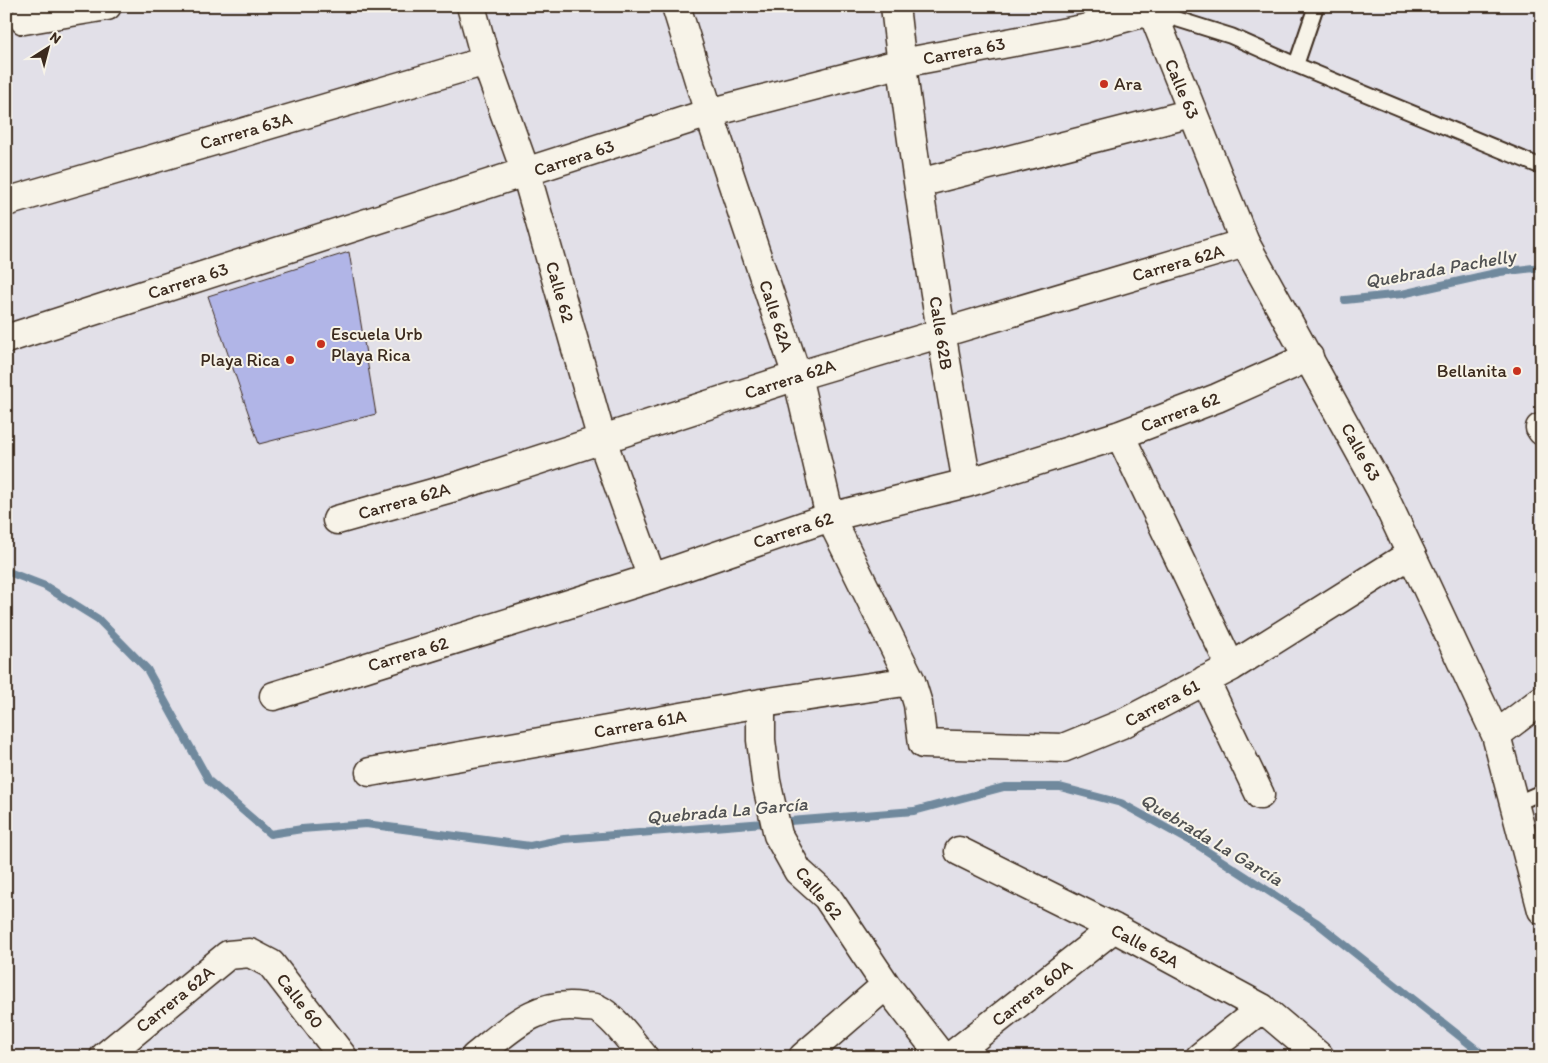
<svg xmlns="http://www.w3.org/2000/svg" width="1548" height="1063" viewBox="0 0 1548 1063" font-family="Itim,sans-serif">
<rect width="100%" height="100%" fill="#e2e0e8"/>
<filter id="ink" filterUnits="userSpaceOnUse"><feTurbulence type="fractalNoise" baseFrequency=".02" numOctaves="2"/><feDisplacementMap in="SourceGraphic" scale="10" xChannelSelector="R" yChannelSelector="G"/><feConvolveMatrix kernelMatrix="1 2 1 2 8 2 1 2 1" color-interpolation-filters="sRGB"/></filter>
<g filter="url(#ink)">
<g fill="none" stroke-linecap="round" stroke-linejoin="round">
<path stroke="#70899d" stroke-width="8" d="M 1345,300 L 1402,294 L 1500,272 L 1542,267
M 6,571 L 45,586 L 98,619 L 147,669 L 209,781 L 270,834 L 302,829 L 366,824 L 530,846 L 564,839 L 914,811 L 1004,787 L 1060,787 L 1121,803 L 1199,846 L 1316,922 L 1486,1057"/>
</g>
<path fill="#b1b5e7" stroke="#3b2a1e" d="M 349,252 L 376,414 L 259,444 L 208,296 Z"/>
<g fill="none" stroke-linecap="round" stroke-linejoin="round">
<g stroke="#3b2a1e" stroke-width="18">
<path id="service" d="M 1151,11 L 1231,36 L 1296,65 L 1542,167
M 1296,65 L 1316,6
M 1515,804 L 1542,792"/>
</g>
<g stroke="#3b2a1e" stroke-width="31">
<path id="minor" d="M 471,6 L 486,61 L 526,173 L 602,440 L 652,578
M 676,6 L 709,113 L 797,376 L 830,517 L 911,681 L 918,704 L 923,744 L 1063,748 L 1122,724 L 1231,667 L 1411,554
M 895,6 C 913,166 939,325 967,483
M 24,20 L 107,6
M 919,183 L 1192,113
M 6,202 L 486,61
M 6,339 L 709,113 L 902,63 L 1083,29 L 1150,11
M 1540,428 L 1542,431
M 1120,435 L 1231,667
M 337,520 L 458,486 L 797,376 L 1245,243
M 1205,680 L 1260,795
M 274,696 L 652,578 L 830,517 L 967,483 L 1120,435 L 1217,398 L 1309,357
M 761,703 L 761,740 L 766,781 L 778,835 L 798,871 L 827,897 L 886,985 L 942,1057
M 370,772 L 749,705 L 911,681
M 959,851 L 1114,928 L 1262,1008 L 1320,1057
M 104,1057 L 228,955 L 250,953 L 271,964 L 343,1057
M 475,1057 C 509,1030 536,1000 583,1007 C 587,1007 594,1007 598,1009 C 613,1016 633,1044 644,1057
M 803,1057 L 886,985
M 950,1057 L 1114,928
M 1200,1057 L 1262,1008"/>
</g>
<g stroke="#3b2a1e" stroke-width="31">
<path id="tertiary" d="M 1150,6 L 1245,243 L 1381,490 L 1496,735 L 1542,910
M 1496,735 L 1542,700"/>
</g>
<use href="#service" stroke="#f7f3e8" stroke-width="14"/>
<use href="#minor" stroke="#f7f3e8" stroke-width="28"/>
<use href="#tertiary" stroke="#f7f3e8" stroke-width="28"/>
</g>
</g>
<g fill="#c8321e" stroke="#f7f3e8" stroke-width="2">
<circle cx="1104" cy="84" r="5"/>
<circle cx="321" cy="344" r="5"/>
<circle cx="290" cy="360" r="5"/>
<circle cx="1517" cy="371" r="5"/>
</g>
<g text-anchor="middle" stroke-width="4" stroke-linejoin="round" paint-order="stroke">
<g font-size="18" fill="#3b2a1e" stroke="#f7f3e8">
<text transform="translate(964 51) rotate(-11)" y="6">Carrera 63</text>
<text transform="translate(1182 89) rotate(67)" y="6">Calle 63</text>
<text transform="translate(246 131) rotate(-16)" y="6">Carrera 63A</text>
<text transform="translate(574 158) rotate(-18)" y="6">Carrera 63</text>
<text transform="translate(1178 263) rotate(-16)" y="6">Carrera 62A</text>
<text transform="translate(188 281) rotate(-18)" y="6">Carrera 63</text>
<text transform="translate(560 292) rotate(74)" y="6">Calle 62</text>
<text transform="translate(776 316) rotate(72)" y="6">Calle 62A</text>
<text transform="translate(941 333) rotate(81)" y="6">Calle 62B</text>
<text transform="translate(790 379) rotate(-18)" y="6">Carrera 62A</text>
<text transform="translate(1180 412) rotate(-21)" y="6">Carrera 62</text>
<text transform="translate(1361 452) rotate(61)" y="6">Calle 63</text>
<text transform="translate(404 501) rotate(-16)" y="6">Carrera 62A</text>
<text transform="translate(793 530) rotate(-18)" y="6">Carrera 62</text>
<text transform="translate(408 654) rotate(-17)" y="6">Carrera 62</text>
<text transform="translate(1162 703) rotate(-28)" y="6">Carrera 61</text>
<text transform="translate(640 724) rotate(-10)" y="6">Carrera 61A</text>
<text transform="translate(819 893) rotate(50)" y="6">Calle 62</text>
<text transform="translate(1145 946) rotate(28)" y="6">Calle 62A</text>
<text transform="translate(1032 993) rotate(-38)" y="6">Carrera 60A</text>
<text transform="translate(175 999) rotate(-39)" y="6">Carrera 62A</text>
<text transform="translate(300 1001) rotate(52)" y="6">Calle 60</text>
</g>
<g font-size="18" fill="#3b2a1e" stroke="#f7f3e8" text-anchor="start">
<text x="1114" y="90">Ara</text>
<text x="331" y="340">Escuela Urb<tspan x="331" dy="21">Playa Rica</tspan></text>
<text x="280" y="366" text-anchor="end">Playa Rica</text>
<text x="1507" y="377" text-anchor="end">Bellanita</text>
</g>
<g font-size="19" font-style="italic" fill="#515253" stroke="#f7f3e8">
<text transform="translate(1440 268) rotate(-10)" y="7">Quebrada Pachelly</text>
<text transform="translate(727 810) rotate(-5)" y="7">Quebrada La García</text>
<text transform="translate(1212 839) rotate(31)" y="7">Quebrada La García</text>
</g>
</g>
<rect width="1548" height="1063" fill="none" stroke="#f7f3e8" stroke-width="25"/>
<rect x="12" y="12" width="1523" height="1038" fill="none" stroke="#3b2a1e" stroke-width="2" filter="url(#ink)"/>
<g transform="translate(48 48) rotate(36)" stroke="#f7f3e8" stroke-width="4" paint-order="stroke">
<path d="M0-4L9 19L0 12L-9 19Z" fill="#3b2a1e"/>
<text y="-8" font-size="14" font-weight="bold" text-anchor="middle" fill="#3b2a1e">N</text>
</g>
</svg>
